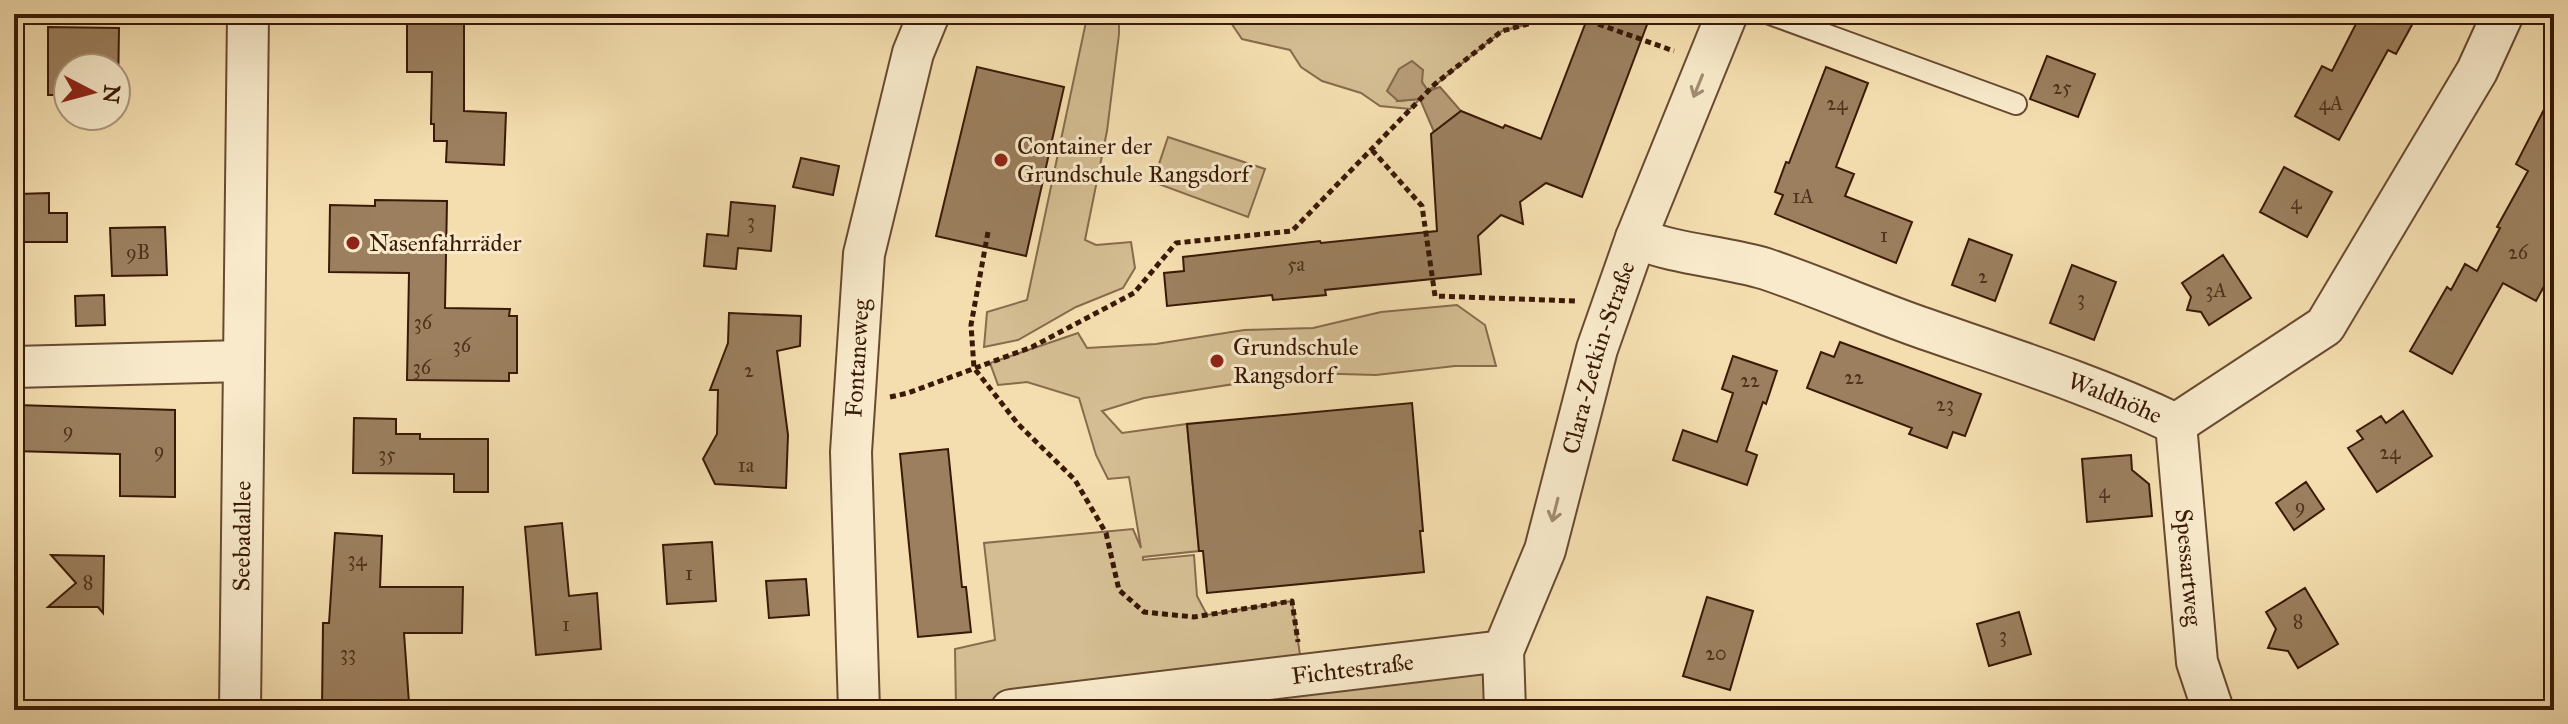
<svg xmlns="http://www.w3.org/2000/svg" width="2568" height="724" viewBox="0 0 2568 724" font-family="'IM FELL Great Primer',serif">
<rect width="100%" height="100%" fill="#f4deaf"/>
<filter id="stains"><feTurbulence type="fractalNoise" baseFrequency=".0025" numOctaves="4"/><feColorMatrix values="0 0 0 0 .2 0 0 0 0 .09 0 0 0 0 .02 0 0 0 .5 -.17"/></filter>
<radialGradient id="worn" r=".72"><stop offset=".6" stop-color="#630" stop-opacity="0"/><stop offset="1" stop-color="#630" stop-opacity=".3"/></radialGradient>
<path fill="#d4bd92" stroke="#876b4c" stroke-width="2" d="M 1229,14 L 1550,14 L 1547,19 L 1502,31 L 1428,91 L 1422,82 L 1398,101 L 1420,99 L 1410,109 L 1380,106 L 1361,93 L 1322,81 L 1301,67 L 1290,50 L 1242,39 L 1229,20 Z
M 1087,17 L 1095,20 L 1119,19 L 1119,34 L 1107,131 L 1085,240 L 1096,245 L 1131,242 L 1135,268 L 1123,288 L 1076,307 L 1018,340 L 984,347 L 987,312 L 1027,300 Z
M 1168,137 L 1265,169 L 1248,217 L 1153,182 Z
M 1457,305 L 1485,325 L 1496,366 L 1455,366 L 1376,375 L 1305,373 L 1144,398 L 1102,411 L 1122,433 L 1187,424 L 1199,551 L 1143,557 L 1143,560 L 1194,555 L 1197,596 L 1207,615 L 1292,601 L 1303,675 L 1011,710 L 956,708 L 955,649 L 995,640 L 984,543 L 1133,529 L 1141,548 L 1129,477 L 1108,479 L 1096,455 L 1079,398 L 1027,382 L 998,385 L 990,363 L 1078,333 L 1087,348 L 1156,344 L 1244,330 L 1313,328 L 1381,312 Z
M 1478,673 L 1485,677 L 1495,710 L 1112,710 Z"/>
<path fill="#b59b76" stroke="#846749" stroke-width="2" d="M 1412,61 L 1423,70 L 1422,82 L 1428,91 L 1440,87 L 1461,111 L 1434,132 L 1420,99 L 1398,101 L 1387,91 L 1399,69 Z"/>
<path fill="#9b7f5e" stroke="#3a1906" stroke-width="2" d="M 1589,14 L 1651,14 L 1582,197 L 1546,183 L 1520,202 L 1523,224 L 1501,215 L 1478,236 L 1481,274 L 1325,290 L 1326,295 L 1273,300 L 1272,295 L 1167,306 L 1164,273 L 1184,271 L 1183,257 L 1320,241 L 1321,243 L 1437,231 L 1431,134 L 1461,111 L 1503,128 L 1505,125 L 1541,139 Z
M 2361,14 L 2418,14 L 2396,54 L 2388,50 L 2339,140 L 2295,116 L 2322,66 L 2332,71 Z
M 407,19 L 464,19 L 464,111 L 506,113 L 504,165 L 446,162 L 447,141 L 434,141 L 434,124 L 431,124 L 432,72 L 407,72 Z
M 48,27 L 119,28 L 118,95 L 116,95 L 116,68 L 68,68 L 68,95 L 48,95 Z
M 2047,56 L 2095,74 L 2078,117 L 2030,99 Z
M 977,67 L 1064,87 L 1026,256 L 936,236 Z
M 1826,67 L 1868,83 L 1836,167 L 1854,174 L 1845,196 L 1912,222 L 1896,263 L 1775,214 L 1783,195 L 1775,192 L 1786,162 L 1789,163 Z
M 2554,90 L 2554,190 L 2544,210 L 2554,215 L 2554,278 L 2548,279 L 2536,301 L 2503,283 L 2452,374 L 2410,351 L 2447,287 L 2451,290 L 2465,264 L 2477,271 L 2500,228 L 2497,227 L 2528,171 L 2516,164 Z
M 801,158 L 839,166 L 833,195 L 793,187 Z
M 2284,167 L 2332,192 L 2307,237 L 2260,212 Z
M 49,193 L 49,213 L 67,213 L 67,242 L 19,242 L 18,194 Z
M 375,200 L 447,201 L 445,308 L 510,309 L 509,316 L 517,316 L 517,373 L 509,373 L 509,381 L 407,380 L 409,273 L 329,272 L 330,205 L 375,206 Z
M 731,202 L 775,206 L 771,251 L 738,248 L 736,269 L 704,266 L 707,234 L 728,236 Z
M 165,227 L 167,275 L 112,276 L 110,228 Z
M 1969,239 L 2012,255 L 1995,301 L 1952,285 Z
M 2223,255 L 2251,298 L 2209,325 L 2201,312 L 2187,310 L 2191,297 L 2182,283 Z
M 2072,265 L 2116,282 L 2094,340 L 2050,323 Z
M 104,295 L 105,325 L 76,326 L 75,296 Z
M 729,313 L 801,316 L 800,346 L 777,351 L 788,435 L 786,488 L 715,484 L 703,459 L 717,434 L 718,390 L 710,390 L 728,343 Z
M 1840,342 L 1981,394 L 1965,436 L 1953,432 L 1947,448 L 1909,434 L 1912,428 L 1807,388 L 1821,352 L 1834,357 Z
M 1733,356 L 1777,371 L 1766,404 L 1763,402 L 1746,451 L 1757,455 L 1747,485 L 1673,460 L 1683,430 L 1717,442 L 1733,393 L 1722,389 Z
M 1412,403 L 1423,531 L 1420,531 L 1424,572 L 1207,593 L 1203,551 L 1199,551 L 1187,424 Z
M 17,405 L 175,410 L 175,497 L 120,496 L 120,454 L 14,451 Z
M 2403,411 L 2432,456 L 2377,492 L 2348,448 L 2363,439 L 2357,431 L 2381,416 L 2386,423 Z
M 354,418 L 396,419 L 396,434 L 420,434 L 420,439 L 488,439 L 488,492 L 454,492 L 454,474 L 353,473 Z
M 948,449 L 962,587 L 966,587 L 971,632 L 918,637 L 900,454 Z
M 2131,455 L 2132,470 L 2149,484 L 2152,516 L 2087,522 L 2082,459 Z
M 2306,482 L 2324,509 L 2294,530 L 2276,503 Z
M 562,523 L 569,596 L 597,593 L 601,649 L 536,655 L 525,527 Z
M 335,533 L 382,536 L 380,587 L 463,587 L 462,633 L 404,633 L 409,703 L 373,707 L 373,710 L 322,710 L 323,623 L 329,623 Z
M 712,542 L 716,601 L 667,604 L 663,545 Z
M 51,555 L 104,556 L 103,613 L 98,607 L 48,607 L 76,583 Z
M 806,579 L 809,615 L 769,618 L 766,581 Z
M 2305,588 L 2338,644 L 2298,668 L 2288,651 L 2268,648 L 2276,629 L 2266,612 Z
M 1707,597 L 1753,611 L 1730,690 L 1683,676 Z
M 2019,612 L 2031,654 L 1989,666 L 1977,624 Z"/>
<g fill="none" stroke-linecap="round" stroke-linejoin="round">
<g stroke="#684a30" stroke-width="24">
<path id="service" d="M 1770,14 L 2016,104"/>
</g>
<g stroke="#684a30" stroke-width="44">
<g id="minor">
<path id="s1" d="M 1636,238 C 1677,255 1723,256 1766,269 C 1816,286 1864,307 1914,325 C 2002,356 2092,384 2176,424"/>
<path d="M 14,367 L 242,361"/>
<path d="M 2176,424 L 2325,326 L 2477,71 L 2503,14"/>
<path id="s2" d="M 2176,424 L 2197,662 L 2213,710"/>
<path id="s3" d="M 240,710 L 248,14"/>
<path id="s4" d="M 859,710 L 851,452 L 864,254 L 913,53 L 929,14"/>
<path id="s5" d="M 1011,710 L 1503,651"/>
<path id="s6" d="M 1505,710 L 1503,651 L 1545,550 L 1597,349 L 1636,238 L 1727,14"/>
</g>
</g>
<path stroke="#3a1906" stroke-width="5" stroke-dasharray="6 4" stroke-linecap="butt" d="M 1570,14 L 1674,51
M 1372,150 L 1422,206 L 1435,296 L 1575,301
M 988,232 L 971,325 L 974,368 L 1018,424 L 1075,480 L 1106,533 L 1119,590 L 1144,612 L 1194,617 L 1292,601 L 1298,642
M 890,397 L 908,393 L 1032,347 L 1134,293 L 1176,243 L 1292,231 L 1435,84 L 1502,31 L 1565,14"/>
<use href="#service" stroke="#f8eacb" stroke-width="20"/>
<use href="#minor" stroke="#f8eacb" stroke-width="40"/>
</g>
<defs><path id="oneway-shaft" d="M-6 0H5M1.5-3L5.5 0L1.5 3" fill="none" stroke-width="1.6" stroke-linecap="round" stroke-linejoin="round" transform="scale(2)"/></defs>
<g stroke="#a28c72">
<use href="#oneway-shaft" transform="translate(1698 86) rotate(112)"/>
<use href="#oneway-shaft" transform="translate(1555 510) rotate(104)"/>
</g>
<g fill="#8f2418" stroke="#f8eacb" stroke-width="3">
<circle cx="1001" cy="160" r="8"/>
<circle cx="353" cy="243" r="8"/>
<circle cx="1217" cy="361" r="8"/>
</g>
<g text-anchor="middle" stroke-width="6" stroke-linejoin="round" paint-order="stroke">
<g font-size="20" fill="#52321c">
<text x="2062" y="94">25</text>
<text x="1837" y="110">24</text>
<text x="2331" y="110">4A</text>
<text x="1803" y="203">1A</text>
<text x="2296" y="209">4</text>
<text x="751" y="228">3</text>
<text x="1884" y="242">1</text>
<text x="138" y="259">9B</text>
<text x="2518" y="259">26</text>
<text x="1296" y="271">5a</text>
<text x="1983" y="283">2</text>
<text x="2216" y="297">3A</text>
<text x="2081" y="305">3</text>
<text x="423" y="329">36</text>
<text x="462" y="352">36</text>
<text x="422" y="374">36</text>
<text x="749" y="377">2</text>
<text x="1854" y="384">22</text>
<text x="1750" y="387">22</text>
<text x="1945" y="411">23</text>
<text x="68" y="437">9</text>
<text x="159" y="457">9</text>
<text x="2390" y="459">24</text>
<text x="387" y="461">35</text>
<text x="746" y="472">1a</text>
<text x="2104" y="498">4</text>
<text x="2300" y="513">9</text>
<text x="357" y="566">34</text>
<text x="689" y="580">1</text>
<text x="88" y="589">8</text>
<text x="2298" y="628">8</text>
<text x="566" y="631">1</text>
<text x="2003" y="642">3</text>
<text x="348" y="660">33</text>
<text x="1716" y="660">20</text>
</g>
<g font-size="24" fill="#3a1906" stroke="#f8eacb" text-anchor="start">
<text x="1017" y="154">Container der<tspan x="1017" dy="28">Grundschule Rangsdorf</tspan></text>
<text x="369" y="251">Nasenfahrräder</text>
<text x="1233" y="355">Grundschule<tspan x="1233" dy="28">Rangsdorf</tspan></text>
</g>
<g font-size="24" fill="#3a1906" stroke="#f8eacb">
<text dy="8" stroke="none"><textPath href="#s4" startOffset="352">Fontaneweg</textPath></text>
<text dy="8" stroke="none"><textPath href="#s6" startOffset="368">Clara-Zetkin-Straße</textPath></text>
<text dy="8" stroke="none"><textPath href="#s1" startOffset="506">Waldhöhe</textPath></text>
<text dy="8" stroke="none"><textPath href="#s3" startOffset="174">Seebadallee</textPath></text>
<text dy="8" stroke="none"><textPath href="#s2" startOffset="144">Spessartweg</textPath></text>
<text dy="8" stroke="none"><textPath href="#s5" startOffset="344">Fichtestraße</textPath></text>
</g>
</g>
<rect width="2568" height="724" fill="none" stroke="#f4deaf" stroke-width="48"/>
<rect x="16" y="16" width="2536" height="692" fill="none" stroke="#3a1906" stroke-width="4"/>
<rect x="24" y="24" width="2520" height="676" fill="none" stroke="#3a1906" stroke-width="2"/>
<g transform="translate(92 92) rotate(96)"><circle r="38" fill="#f8eacb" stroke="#ac967c" stroke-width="2"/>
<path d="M0-6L14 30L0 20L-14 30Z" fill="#8f2418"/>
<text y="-12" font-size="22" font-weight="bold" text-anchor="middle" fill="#3a1906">N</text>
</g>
<rect width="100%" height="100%" filter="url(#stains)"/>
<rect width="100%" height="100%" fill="url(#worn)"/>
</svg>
